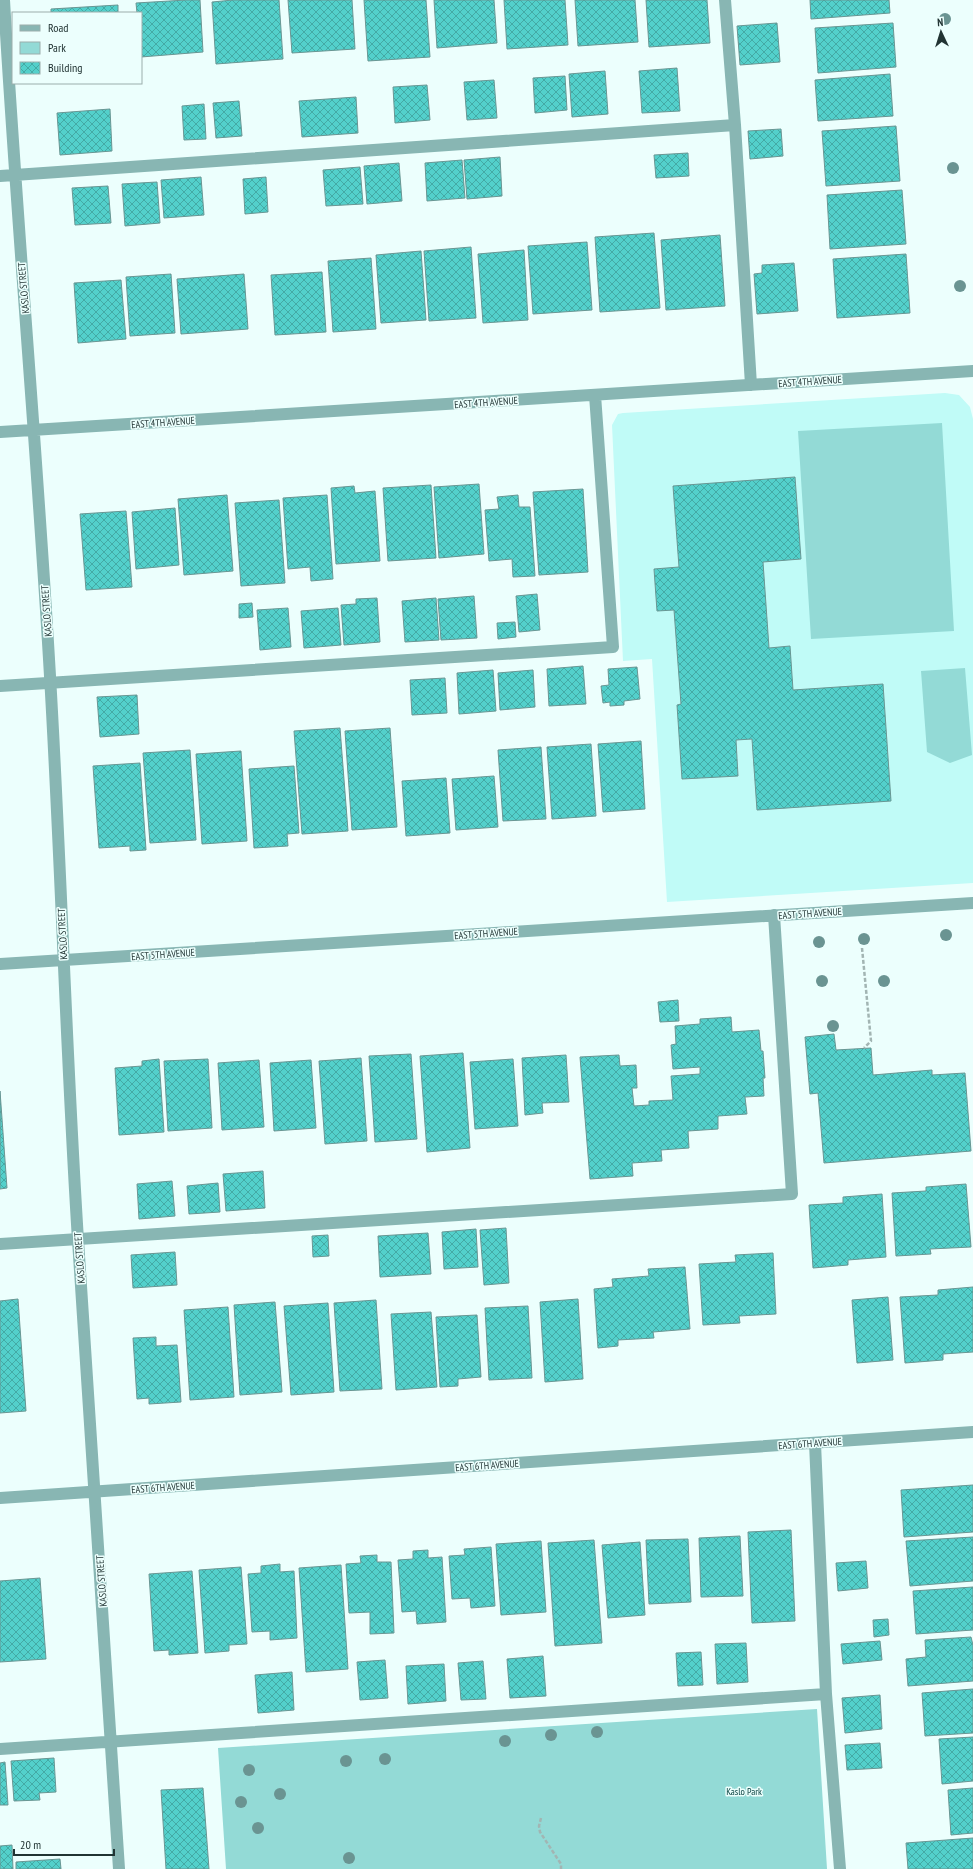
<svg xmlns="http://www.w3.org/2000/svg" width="973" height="1869" viewBox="0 0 973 1869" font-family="'PT Sans Narrow',sans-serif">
<defs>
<pattern id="building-cross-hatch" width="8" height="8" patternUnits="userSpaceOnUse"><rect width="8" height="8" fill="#53d0cb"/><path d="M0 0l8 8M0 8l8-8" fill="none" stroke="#44aaa5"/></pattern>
</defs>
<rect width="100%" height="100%" fill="#ecfffd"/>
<path fill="#c0fbf7" d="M 945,393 L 959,395 L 970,407 L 973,419 L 973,883 L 667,902 L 652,659 L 623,661 L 612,425 L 618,414 L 623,413 Z"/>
<path fill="#93dad6" d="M 942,423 L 954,631 L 811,639 L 798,431 Z
M 965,668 L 972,755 L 950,763 L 927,752 L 921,671 Z
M 817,1709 L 827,1869 L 226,1869 L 218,1748 Z"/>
<path fill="url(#building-cross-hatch)" stroke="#699693" d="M 186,0 L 200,0 L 203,52 L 141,57 L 141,13 L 137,13 L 136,3 Z
M 233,0 L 279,0 L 283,59 L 216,64 L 212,2 Z
M 288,0 L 352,0 L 355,49 L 292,53 Z
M 364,0 L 426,0 L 430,57 L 368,61 Z
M 434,0 L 494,0 L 497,43 L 437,48 Z
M 504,0 L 565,0 L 568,45 L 507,49 Z
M 575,0 L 635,0 L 638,42 L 578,46 Z
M 646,0 L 707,0 L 710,43 L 649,47 Z
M 810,0 L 889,0 L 890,13 L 811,19 Z
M 118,5 L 118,13 L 51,13 L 51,9 Z
M 777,23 L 780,62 L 740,65 L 737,26 Z
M 893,23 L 896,67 L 818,73 L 815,28 Z
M 677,68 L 680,111 L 642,113 L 639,71 Z
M 605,71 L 608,114 L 572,117 L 569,74 Z
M 890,74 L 893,116 L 818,121 L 815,80 Z
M 565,76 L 567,110 L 535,113 L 533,78 Z
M 494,80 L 497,118 L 467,120 L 464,82 Z
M 427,85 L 430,120 L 395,123 L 393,87 Z
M 356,97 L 358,133 L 302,137 L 299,101 Z
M 239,101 L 242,136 L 216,138 L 213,103 Z
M 204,104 L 206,139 L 184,140 L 182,106 Z
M 110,109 L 112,151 L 60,155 L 57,113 Z
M 896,126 L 900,181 L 826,186 L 822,131 Z
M 781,129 L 783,156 L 750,159 L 748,131 Z
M 688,153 L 689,176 L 656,178 L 654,155 Z
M 500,157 L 502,196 L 467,199 L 464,160 Z
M 462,160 L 465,198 L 427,201 L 425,163 Z
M 399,163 L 402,201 L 367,204 L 364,166 Z
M 360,167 L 363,204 L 326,206 L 323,170 Z
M 201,177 L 204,215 L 164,218 L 161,180 Z
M 266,177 L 268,212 L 245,214 L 243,179 Z
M 157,182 L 160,223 L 125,226 L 122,184 Z
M 108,186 L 111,223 L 75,225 L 72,188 Z
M 902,190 L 906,244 L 830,249 L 827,195 Z
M 654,233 L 660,308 L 600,312 L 595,237 Z
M 720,235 L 725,306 L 666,310 L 661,240 Z
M 587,242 L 592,310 L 533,314 L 528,246 Z
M 471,247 L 476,318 L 429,321 L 424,251 Z
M 524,250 L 528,320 L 483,323 L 478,254 Z
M 421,251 L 426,320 L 381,323 L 376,255 Z
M 906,254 L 910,313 L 837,318 L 833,259 Z
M 371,258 L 376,329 L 333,332 L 328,261 Z
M 794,263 L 798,311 L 757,314 L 754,274 L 762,273 L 762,265 Z
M 322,272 L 326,332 L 275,335 L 271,275 Z
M 171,274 L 175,333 L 130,336 L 126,277 Z
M 244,274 L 248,329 L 181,334 L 177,279 Z
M 121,280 L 126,339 L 78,343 L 74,283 Z
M 795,477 L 801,559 L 763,562 L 769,648 L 790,646 L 793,690 L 883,684 L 891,801 L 757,810 L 752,739 L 736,740 L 738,776 L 682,779 L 677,705 L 681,704 L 674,610 L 657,611 L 654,569 L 679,567 L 673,486 Z
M 479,484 L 484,554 L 439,558 L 434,487 Z
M 431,485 L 436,558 L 388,561 L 383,488 Z
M 354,486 L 355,493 L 375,491 L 380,561 L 336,564 L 331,488 Z
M 583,489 L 588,572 L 539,575 L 533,492 Z
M 227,495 L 233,571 L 184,575 L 178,499 Z
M 327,495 L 333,579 L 311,581 L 310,567 L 288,569 L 283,498 Z
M 518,495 L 519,507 L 530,507 L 535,576 L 513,577 L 512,559 L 489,561 L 485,510 L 499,509 L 497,497 Z
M 279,500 L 285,583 L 241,586 L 235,503 Z
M 175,508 L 179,565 L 136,569 L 132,512 Z
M 126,511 L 132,587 L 86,590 L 80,514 Z
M 537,594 L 540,630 L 519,632 L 516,596 Z
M 474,596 L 477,638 L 441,640 L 438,599 Z
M 377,598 L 380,642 L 344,645 L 341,605 L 356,604 L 356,599 Z
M 436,598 L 439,640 L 405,642 L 402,601 Z
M 252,603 L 253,617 L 239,618 L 239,604 Z
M 288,608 L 291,647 L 260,650 L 257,610 Z
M 338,608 L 341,645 L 304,648 L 301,611 Z
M 515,622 L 516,637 L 498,639 L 497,623 Z
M 583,666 L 586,704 L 549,706 L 547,669 Z
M 637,667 L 640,699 L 624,701 L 624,705 L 610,706 L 610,702 L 603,703 L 601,686 L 609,685 L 608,669 Z
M 493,670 L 496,711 L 459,714 L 457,673 Z
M 533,670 L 535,707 L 500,710 L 498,673 Z
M 445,678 L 447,713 L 412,715 L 410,680 Z
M 137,695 L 139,734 L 100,737 L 97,697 Z
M 340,728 L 348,831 L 302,834 L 294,731 Z
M 390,728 L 397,827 L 352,830 L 345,731 Z
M 641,741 L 645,809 L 603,812 L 598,744 Z
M 591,744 L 596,816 L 552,819 L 547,747 Z
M 541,747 L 546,819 L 503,821 L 498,750 Z
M 190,750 L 196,840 L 150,843 L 143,753 Z
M 241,751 L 247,841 L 202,844 L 196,754 Z
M 140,763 L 146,850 L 130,851 L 130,846 L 99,848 L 93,766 Z
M 294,766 L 299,833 L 287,834 L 288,846 L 254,848 L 249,769 Z
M 494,776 L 498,827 L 456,830 L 452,779 Z
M 446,778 L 450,833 L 406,836 L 402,781 Z
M 678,1000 L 679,1021 L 660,1022 L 658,1002 Z
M 731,1017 L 732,1032 L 759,1030 L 761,1051 L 763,1051 L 765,1078 L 763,1078 L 764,1096 L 745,1097 L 747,1114 L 718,1116 L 718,1129 L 688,1131 L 689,1148 L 661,1150 L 662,1161 L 632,1163 L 633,1176 L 590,1179 L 580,1057 L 619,1055 L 620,1066 L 636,1065 L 637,1088 L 632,1088 L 634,1106 L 649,1105 L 649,1101 L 673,1100 L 671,1076 L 700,1074 L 700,1067 L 673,1069 L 671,1045 L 676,1044 L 675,1026 L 700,1024 L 700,1019 Z
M 834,1034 L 836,1050 L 871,1048 L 873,1075 L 932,1070 L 932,1075 L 965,1073 L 971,1151 L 824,1163 L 818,1093 L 810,1094 L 805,1037 Z
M 463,1053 L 470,1148 L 427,1152 L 420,1056 Z
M 411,1054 L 417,1139 L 375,1142 L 369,1056 Z
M 566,1055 L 569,1102 L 542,1103 L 543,1113 L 525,1115 L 522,1058 Z
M 361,1058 L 367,1141 L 325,1144 L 319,1061 Z
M 159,1059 L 164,1132 L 119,1135 L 115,1068 L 142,1066 L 142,1061 Z
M 208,1059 L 212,1128 L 168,1131 L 164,1061 Z
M 513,1059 L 518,1126 L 475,1129 L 470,1062 Z
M 259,1060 L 264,1127 L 222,1130 L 218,1063 Z
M 311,1060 L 316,1128 L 274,1131 L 270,1063 Z
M 0,1091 L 7,1188 L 0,1189 Z
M 263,1171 L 265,1208 L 226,1211 L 223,1174 Z
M 172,1181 L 175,1216 L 139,1219 L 137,1184 Z
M 218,1183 L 220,1212 L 189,1214 L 187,1186 Z
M 966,1184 L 971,1247 L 930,1249 L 931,1254 L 896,1256 L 892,1193 L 926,1191 L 926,1187 Z
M 882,1194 L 886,1257 L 848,1260 L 848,1265 L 813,1268 L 809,1205 L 843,1203 L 843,1197 Z
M 506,1228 L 509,1283 L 484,1285 L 480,1230 Z
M 476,1229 L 478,1267 L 444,1269 L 442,1232 Z
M 428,1233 L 431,1274 L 380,1277 L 378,1236 Z
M 328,1235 L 329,1256 L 313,1257 L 312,1236 Z
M 175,1252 L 177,1285 L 133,1288 L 131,1255 Z
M 773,1253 L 776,1314 L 739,1316 L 740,1323 L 703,1325 L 699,1264 L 736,1262 L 735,1255 Z
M 685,1267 L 690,1329 L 653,1332 L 654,1338 L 618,1340 L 618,1346 L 598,1348 L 594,1289 L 613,1287 L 612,1279 L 649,1276 L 648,1269 Z
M 973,1287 L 973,1352 L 943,1354 L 943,1360 L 905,1363 L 900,1297 L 938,1295 L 938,1290 Z
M 888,1297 L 893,1360 L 857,1363 L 852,1300 Z
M 18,1299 L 26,1411 L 0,1413 L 0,1301 Z
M 578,1299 L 583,1379 L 545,1382 L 540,1302 Z
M 376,1300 L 382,1389 L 340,1391 L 334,1303 Z
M 275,1302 L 282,1392 L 240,1395 L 234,1305 Z
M 328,1303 L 334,1392 L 291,1395 L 284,1306 Z
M 528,1306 L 532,1378 L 489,1380 L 485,1308 Z
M 228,1307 L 234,1397 L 190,1400 L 184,1310 Z
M 431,1312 L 437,1387 L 396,1390 L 391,1314 Z
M 477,1315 L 481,1377 L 458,1379 L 458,1386 L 440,1387 L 436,1317 Z
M 156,1337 L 156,1346 L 177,1345 L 181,1402 L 149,1404 L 149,1398 L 137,1399 L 133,1338 Z
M 973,1485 L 973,1532 L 904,1537 L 901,1490 Z
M 791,1530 L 795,1621 L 752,1623 L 748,1532 Z
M 740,1536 L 743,1596 L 701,1597 L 699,1538 Z
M 973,1537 L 973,1581 L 910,1586 L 906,1541 Z
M 688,1539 L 691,1602 L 649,1604 L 646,1540 Z
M 594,1540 L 602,1643 L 555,1646 L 548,1543 Z
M 541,1541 L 546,1612 L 501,1615 L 496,1544 Z
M 640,1542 L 645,1615 L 608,1618 L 602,1545 Z
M 491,1547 L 495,1606 L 471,1608 L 470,1598 L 452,1599 L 449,1556 L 465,1555 L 464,1549 Z
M 428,1550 L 428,1558 L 442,1557 L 446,1622 L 417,1624 L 416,1611 L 402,1612 L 398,1560 L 413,1559 L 413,1551 Z
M 377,1555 L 377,1562 L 391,1562 L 394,1633 L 370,1634 L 370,1612 L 349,1613 L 346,1564 L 361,1563 L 360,1556 Z
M 866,1561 L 868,1588 L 838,1591 L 836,1563 Z
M 280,1564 L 280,1572 L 294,1571 L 297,1638 L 270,1640 L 270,1631 L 252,1632 L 248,1574 L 261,1573 L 261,1566 Z
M 341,1565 L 348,1669 L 306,1672 L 299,1568 Z
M 241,1567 L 247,1644 L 229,1645 L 229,1651 L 205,1653 L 199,1570 Z
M 192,1571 L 198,1653 L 169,1655 L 169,1650 L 154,1651 L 149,1574 Z
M 40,1578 L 46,1659 L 0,1662 L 0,1581 Z
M 973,1587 L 973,1630 L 916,1634 L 913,1591 Z
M 888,1619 L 889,1635 L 874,1637 L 873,1620 Z
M 971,1637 L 973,1645 L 973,1681 L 908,1686 L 906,1659 L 926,1657 L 925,1640 Z
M 880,1641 L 882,1660 L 843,1664 L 841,1644 Z
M 746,1643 L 748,1682 L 717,1684 L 715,1644 Z
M 701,1652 L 703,1685 L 678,1686 L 676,1653 Z
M 543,1656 L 546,1696 L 510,1698 L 507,1659 Z
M 385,1660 L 388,1698 L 360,1700 L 357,1662 Z
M 483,1661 L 486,1699 L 461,1700 L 458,1663 Z
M 444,1664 L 446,1701 L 408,1704 L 406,1666 Z
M 292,1672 L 294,1710 L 258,1713 L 255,1675 Z
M 973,1689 L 973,1733 L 925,1736 L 922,1693 Z
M 880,1695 L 882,1729 L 845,1733 L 842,1698 Z
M 973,1737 L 973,1781 L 942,1784 L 939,1739 Z
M 880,1743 L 882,1768 L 847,1770 L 845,1745 Z
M 54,1758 L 56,1792 L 39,1793 L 40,1800 L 14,1801 L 11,1761 Z
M 5,1762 L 8,1805 L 0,1805 L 0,1763 Z
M 203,1788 L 209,1869 L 166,1869 L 161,1790 Z
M 973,1788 L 973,1833 L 951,1835 L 948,1790 Z
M 973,1838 L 973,1869 L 908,1869 L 906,1843 Z
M 12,1845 L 13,1869 L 0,1869 L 0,1846 Z
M 60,1859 L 61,1869 L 16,1869 L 16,1862 Z"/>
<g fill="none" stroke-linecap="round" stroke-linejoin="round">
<path stroke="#a2b5b3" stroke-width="2.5" stroke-dasharray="4 2" stroke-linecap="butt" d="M 862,948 L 871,1041 L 864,1048
M 541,1818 L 539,1826 L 540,1832 L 561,1864 L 561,1869"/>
<path stroke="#88b6b3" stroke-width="12" d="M 4,0 C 17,226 37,450 50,676 C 61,864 66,1052 78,1240 C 91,1450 106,1659 119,1869
M 725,0 L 735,125 L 751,385
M 0,176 L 735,125
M 0,432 L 973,371
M 0,686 L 613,647 L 595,395
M 0,964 L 973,903
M 0,1244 L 792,1194 L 774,915
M 815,1443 L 826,1694 L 840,1869
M 0,1498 L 973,1432
M 0,1749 L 826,1694"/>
</g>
<g fill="#6a9492">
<circle cx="945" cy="19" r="6"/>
<circle cx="953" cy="168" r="6"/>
<circle cx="960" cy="286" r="6"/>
<circle cx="946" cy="935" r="6"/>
<circle cx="864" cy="939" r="6"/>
<circle cx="819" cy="942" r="6"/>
<circle cx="822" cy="981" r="6"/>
<circle cx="884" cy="981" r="6"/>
<circle cx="833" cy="1026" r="6"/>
<circle cx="597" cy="1732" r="6"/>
<circle cx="551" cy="1735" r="6"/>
<circle cx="505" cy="1741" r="6"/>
<circle cx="385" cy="1759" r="6"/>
<circle cx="346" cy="1761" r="6"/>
<circle cx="249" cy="1770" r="6"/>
<circle cx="280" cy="1794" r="6"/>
<circle cx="241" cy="1802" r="6"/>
<circle cx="258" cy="1828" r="6"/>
<circle cx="349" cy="1858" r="6"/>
</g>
<g text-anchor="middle" stroke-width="3" stroke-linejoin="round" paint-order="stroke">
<g font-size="10" fill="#213433" stroke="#ecfffd">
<text transform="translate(23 288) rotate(-95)" y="4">KASLO STREET</text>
<text transform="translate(810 381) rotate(-4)" y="4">EAST 4TH AVENUE</text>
<text transform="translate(486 402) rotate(-4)" y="4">EAST 4TH AVENUE</text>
<text transform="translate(163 422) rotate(-4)" y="4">EAST 4TH AVENUE</text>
<text transform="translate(46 611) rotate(-94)" y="4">KASLO STREET</text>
<text transform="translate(810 913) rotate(-4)" y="4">EAST 5TH AVENUE</text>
<text transform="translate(486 933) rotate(-4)" y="4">EAST 5TH AVENUE</text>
<text transform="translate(62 934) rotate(-93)" y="4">KASLO STREET</text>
<text transform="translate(163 954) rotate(-4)" y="4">EAST 5TH AVENUE</text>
<text transform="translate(79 1258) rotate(-94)" y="4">KASLO STREET</text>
<text transform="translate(810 1443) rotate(-4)" y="4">EAST 6TH AVENUE</text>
<text transform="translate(487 1465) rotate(-4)" y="4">EAST 6TH AVENUE</text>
<text transform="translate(163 1487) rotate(-4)" y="4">EAST 6TH AVENUE</text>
<text transform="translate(101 1581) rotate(-94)" y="4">KASLO STREET</text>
</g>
<g font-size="10" fill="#003c3b" stroke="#ecfffd">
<text x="744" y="1795">Kaslo Park</text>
</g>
</g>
<rect x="12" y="12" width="130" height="72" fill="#ecfffd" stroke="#9baeac"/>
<rect x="20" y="25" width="20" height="6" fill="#88b6b3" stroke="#9baeac"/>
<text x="48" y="32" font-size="12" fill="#213433">Road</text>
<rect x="20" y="42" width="20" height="12" fill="#93dad6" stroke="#9baeac"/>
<text x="48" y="52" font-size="12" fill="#213433">Park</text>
<rect x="20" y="62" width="20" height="12" fill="url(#building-cross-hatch)" stroke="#9baeac"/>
<text x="48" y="72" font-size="12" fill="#213433">Building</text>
<g transform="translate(941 32) rotate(356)" stroke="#ecfffd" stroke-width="3" paint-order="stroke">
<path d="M0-3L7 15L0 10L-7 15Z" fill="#213433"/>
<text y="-6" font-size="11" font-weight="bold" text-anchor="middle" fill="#213433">N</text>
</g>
<path d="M14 1849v6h100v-6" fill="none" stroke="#213433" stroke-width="2"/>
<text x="20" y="1849" font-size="12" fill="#213433" stroke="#ecfffd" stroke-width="3" paint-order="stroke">20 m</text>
</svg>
